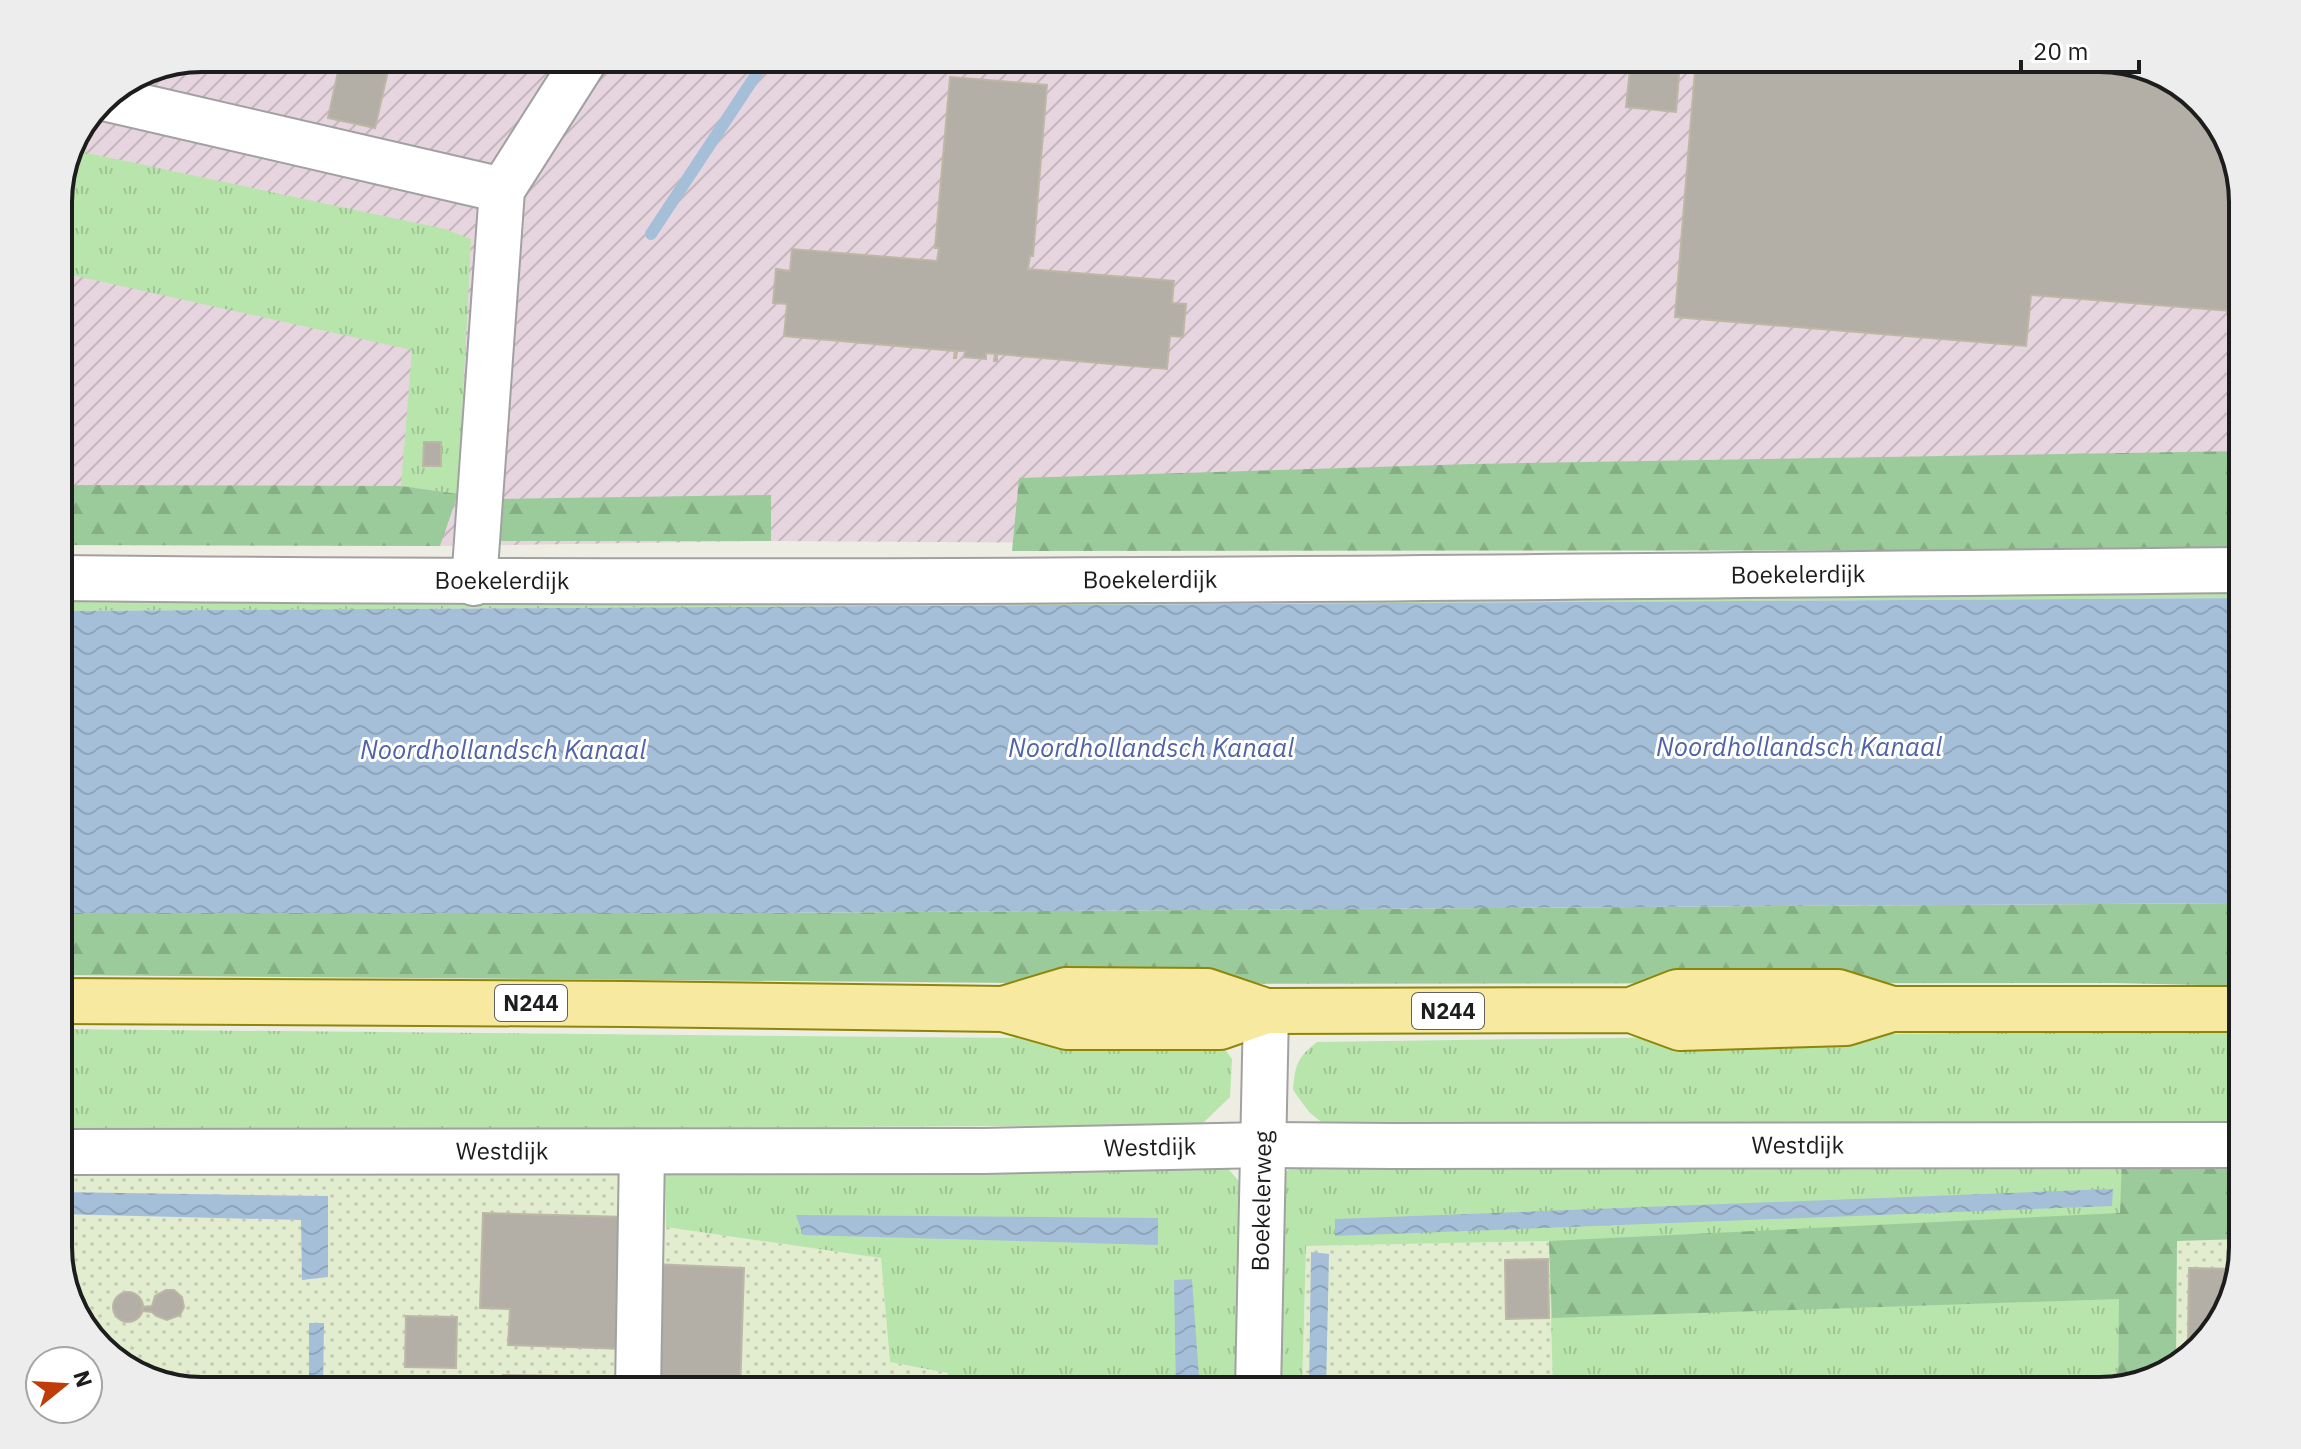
<svg xmlns="http://www.w3.org/2000/svg" width="2301" height="1449" viewBox="0 0 2301 1449" font-family="'IBM Plex Sans',sans-serif">
<defs>
<pattern id="industrial-furrows" width="10" height="10" patternUnits="userSpaceOnUse" patternTransform="scale(2)"><rect width="10" height="10" fill="#e6d5de"/><path d="M-1 1l2-2M0 10L10 0M9 11l2-2" fill="none" stroke="#c5b6be"/></pattern>
<pattern id="farmland-dots" width="8" height="8" patternUnits="userSpaceOnUse" patternTransform="scale(2)"><rect width="8" height="8" fill="#e2eccf"/><path d="M2 2h.1M6 6h.1" fill="none" stroke="#c1cab1" stroke-width="1.8" stroke-linecap="round"/></pattern>
<pattern id="grass-tufts" width="24" height="20" patternUnits="userSpaceOnUse" patternTransform="scale(2)"><rect width="24" height="20" fill="#b8e5ab"/><path d="M3 7l-1-3M5 7V3M7 7l1-3M15 17l-1-3M17 17v-4M19 17l1-3" fill="none" stroke="#9ec493"/></pattern>
<pattern id="forest-firs" width="22" height="20" patternUnits="userSpaceOnUse" patternTransform="scale(2)"><rect width="22" height="20" fill="#9bcb9a"/><path d="M5 1l3.5 6h-7zM16 11l3.5 6h-7z" fill="#85ae84"/></pattern>
<pattern id="water-waves" width="16" height="10" patternUnits="userSpaceOnUse" patternTransform="scale(2)"><rect width="16" height="10" fill="#a5bfd9"/><path d="M0 5q4-4 8 0t8 0" fill="none" stroke="#8ea4ba"/></pattern>
</defs>
<rect width="100%" height="100%" fill="#eeede3"/>
<path fill="url(#industrial-furrows)" d="M 202,58 L 2098,58 L 2178,82 L 2224,131 L 2243,202 L 2243,550 L 771,541 L 440,546 L 58,545 L 58,194 L 101,100 L 148,69 Z"/>
<path fill="url(#farmland-dots)" d="M 665,1166 L 667,1227 L 881,1258 L 890,1362 L 948,1373 L 949,1391 L 323,1391 L 323,1323 L 309,1324 L 309,1391 L 203,1391 L 123,1367 L 78,1319 L 58,1255 L 58,1214 L 302,1220 L 302,1279 L 328,1196 L 58,1192 L 58,1173 Z
M 2243,1239 L 2243,1247 L 2219,1326 L 2176,1366 L 2177,1241 Z
M 1549,1241 L 1553,1391 L 1302,1391 L 1306,1246 Z"/>
<path fill="url(#grass-tufts)" d="M 78,151 L 445,229 L 471,239 L 458,494 L 401,486 L 412,350 L 58,272 L 58,194 Z
M 2237,560 L 2233,598 L 58,611 L 58,578 Z
M 58,1029 L 1218,1040 L 1232,1059 L 1230,1097 L 1201,1125 L 58,1131 Z
M 2181,1030 L 2243,1031 L 2243,1125 L 1330,1129 L 1309,1112 L 1293,1090 C 1295,1066 1297,1057 1317,1042 Z
M 2122,1155 L 2118,1386 L 2099,1391 L 1553,1391 L 1549,1241 L 1306,1246 L 1302,1391 L 1272,1391 L 1283,1176 L 1294,1163 Z
M 1224,1164 L 1245,1188 L 1244,1391 L 949,1391 L 948,1373 L 890,1362 L 881,1258 L 666,1227 L 665,1166 Z"/>
<path fill="url(#forest-firs)" d="M 2243,451 L 2243,550 L 1012,551 L 1019,478 L 1472,464 Z
M 58,485 L 401,486 L 458,494 L 440,546 L 58,545 Z
M 771,495 L 771,541 L 501,541 L 494,499 Z
M 2243,903 L 2243,986 L 2115,983 L 1137,984 L 58,975 L 58,913 L 752,913 Z
M 2122,1157 L 2243,1161 L 2243,1239 L 2177,1241 L 2176,1366 L 2170,1372 L 2118,1386 L 2119,1299 L 1552,1318 L 1549,1241 L 2120,1213 Z"/>
<path fill="url(#water-waves)" d="M 2243,598 L 2243,903 L 752,913 L 58,913 L 58,611 Z
M 2113,1189 L 2112,1206 L 1335,1236 L 1335,1219 Z
M 58,1192 L 328,1196 L 328,1277 L 302,1280 L 301,1220 L 58,1214 Z
M 796,1215 L 1158,1218 L 1158,1245 L 803,1235 Z
M 1311,1252 L 1329,1254 L 1326,1391 L 1309,1391 Z
M 1192,1279 L 1200,1391 L 1176,1391 L 1174,1280 Z
M 309,1323 L 324,1323 L 323,1391 L 309,1391 Z"/>
<g fill="none" stroke-linecap="round" stroke-linejoin="round">
<path stroke="#a5bfd9" stroke-width="12" d="M 651,234 L 767,58"/>
</g>
<path fill="#b3afa6" stroke="#beb7a6" stroke-width="2" d="M 341,58 L 391,58 L 375,128 L 328,118 Z
M 1696,58 L 2098,58 L 2178,82 L 2224,131 L 2243,202 L 2243,312 L 2031,295 L 2026,346 L 1675,317 Z
M 1631,59 L 1680,63 L 1676,112 L 1626,107 Z
M 950,77 L 1047,85 L 1033,256 L 1030,256 L 1028,269 L 1174,281 L 1172,303 L 1186,304 L 1183,337 L 1170,336 L 1167,369 L 997,354 L 997,361 L 994,361 L 995,354 L 986,353 L 986,359 L 964,357 L 965,351 L 957,351 L 956,358 L 954,358 L 955,351 L 784,336 L 787,304 L 773,303 L 776,269 L 790,271 L 792,249 L 937,261 L 939,248 L 935,248 Z
M 424,442 L 441,442 L 441,466 L 423,466 Z
M 483,1213 L 627,1217 L 625,1349 L 508,1345 L 510,1309 L 480,1308 Z
M 1548,1259 L 1549,1318 L 1506,1319 L 1505,1260 Z
M 653,1264 L 744,1268 L 740,1391 L 648,1391 Z
M 2189,1268 L 2236,1269 L 2219,1326 L 2206,1339 L 2188,1339 Z
M 166,1290 L 174,1290 L 182,1297 L 184,1307 L 180,1315 L 167,1320 L 156,1316 L 152,1312 L 143,1311 L 142,1307 L 152,1306 L 155,1296 Z
M113 1307a15 15 0 1 1 30 0a15 15 0 1 1-30 0Z
M 406,1316 L 457,1317 L 456,1368 L 405,1367 Z
M 503,1375 L 568,1376 L 568,1391 L 503,1391 Z
M 757,1384 L 874,1385 L 874,1391 L 757,1391 Z"/>
<g fill="none" stroke-linecap="round" stroke-linejoin="round">
<g stroke="#a1a1a1" stroke-width="48">
<g id="minor">
<path d="M 104,98 L 502,190"/>
<path id="s1" d="M 58,578 C 787,586 1515,578 2243,570"/>
<path d="M 474,583 L 502,190 L 586,58"/>
<path id="s2" d="M 58,1152 L 984,1151 L 1264,1145 L 1393,1146 L 2243,1145"/>
<path d="M 638,1391 L 642,1152"/>
<path id="s3" d="M 1258,1391 L 1266,1011"/>
</g>
</g>
<g stroke="#8e8608" stroke-width="48">
<path id="major" d="M 58,1001 L 629,1004 L 1003,1009 L 1067,1027 L 1220,1027 L 1266,1011 L 1631,1010 L 1680,1028 L 1846,1023 L 1892,1009 L 2243,1009
M 1003,1009 L 1066,990 L 1207,991 L 1266,1011
M 1631,1010 L 1677,992 L 1838,992 L 1892,1009"/>
</g>
<use href="#minor" stroke="#fff" stroke-width="44"/>
<use href="#major" stroke="#f7e99f" stroke-width="44"/>
</g>
<g text-anchor="middle" stroke-width="6" stroke-linejoin="round" paint-order="stroke">
<g fill="#fff" stroke="#616161" stroke-width="2">
<rect x="495" y="985" width="72" height="36" rx="6"/>
<rect x="1412" y="993" width="72" height="36" rx="6"/>
</g>
<g font-size="22" font-weight="bold" fill="#1d1d1d">
<text x="531" y="1011">N244</text>
<text x="1448" y="1019">N244</text>
</g>
<g font-size="24" fill="#1d1d1d" stroke="#fff">
<text dy="8" stroke="none"><textPath href="#s1" startOffset="1740">Boekelerdijk</textPath></text>
<text dy="8" stroke="none"><textPath href="#s1" startOffset="1092">Boekelerdijk</textPath></text>
<text dy="8" stroke="none"><textPath href="#s1" startOffset="444">Boekelerdijk</textPath></text>
<text dy="8" stroke="none"><textPath href="#s2" startOffset="1740">Westdijk</textPath></text>
<text dy="8" stroke="none"><textPath href="#s2" startOffset="1092">Westdijk</textPath></text>
<text dy="8" stroke="none"><textPath href="#s2" startOffset="444">Westdijk</textPath></text>
<text dy="8" stroke="none"><textPath href="#s3" startOffset="190">Boekelerweg</textPath></text>
</g>
<g font-size="26" font-style="italic" fill="#4f63a7" stroke="#fff">
<text x="1799" y="756">Noordhollandsch Kanaal</text>
<text x="1151" y="757">Noordhollandsch Kanaal</text>
<text x="503" y="759">Noordhollandsch Kanaal</text>
</g>
</g>
<path d="M0 0H2301V1449H0ZM202 72H2099A130 130 0 0 1 2229 202V1247A130 130 0 0 1 2099 1377H202A130 130 0 0 1 72 1247V202A130 130 0 0 1 202 72Z" fill="#ededed" fill-rule="evenodd"/>
<path fill="none" stroke="#1d1d1d" stroke-width="4" d="M202 72H2099A130 130 0 0 1 2229 202V1247A130 130 0 0 1 2099 1377H202A130 130 0 0 1 72 1247V202A130 130 0 0 1 202 72Z"/>
<g transform="translate(64 1385) rotate(72)"><circle r="38" fill="#ffffff" stroke="#a5a5a5" stroke-width="2"/>
<path d="M0-6L14 30L0 20L-14 30Z" fill="#bf3c0b"/>
<text y="-12" font-size="22" font-weight="bold" text-anchor="middle" fill="#1d1d1d">N</text>
</g>
<path d="M2021 60v12h118v-12" fill="none" stroke="#1d1d1d" stroke-width="4"/>
<text x="2033" y="60" font-size="24" fill="#1d1d1d" stroke="#ffffff" stroke-width="6" paint-order="stroke">20 m</text>
</svg>
